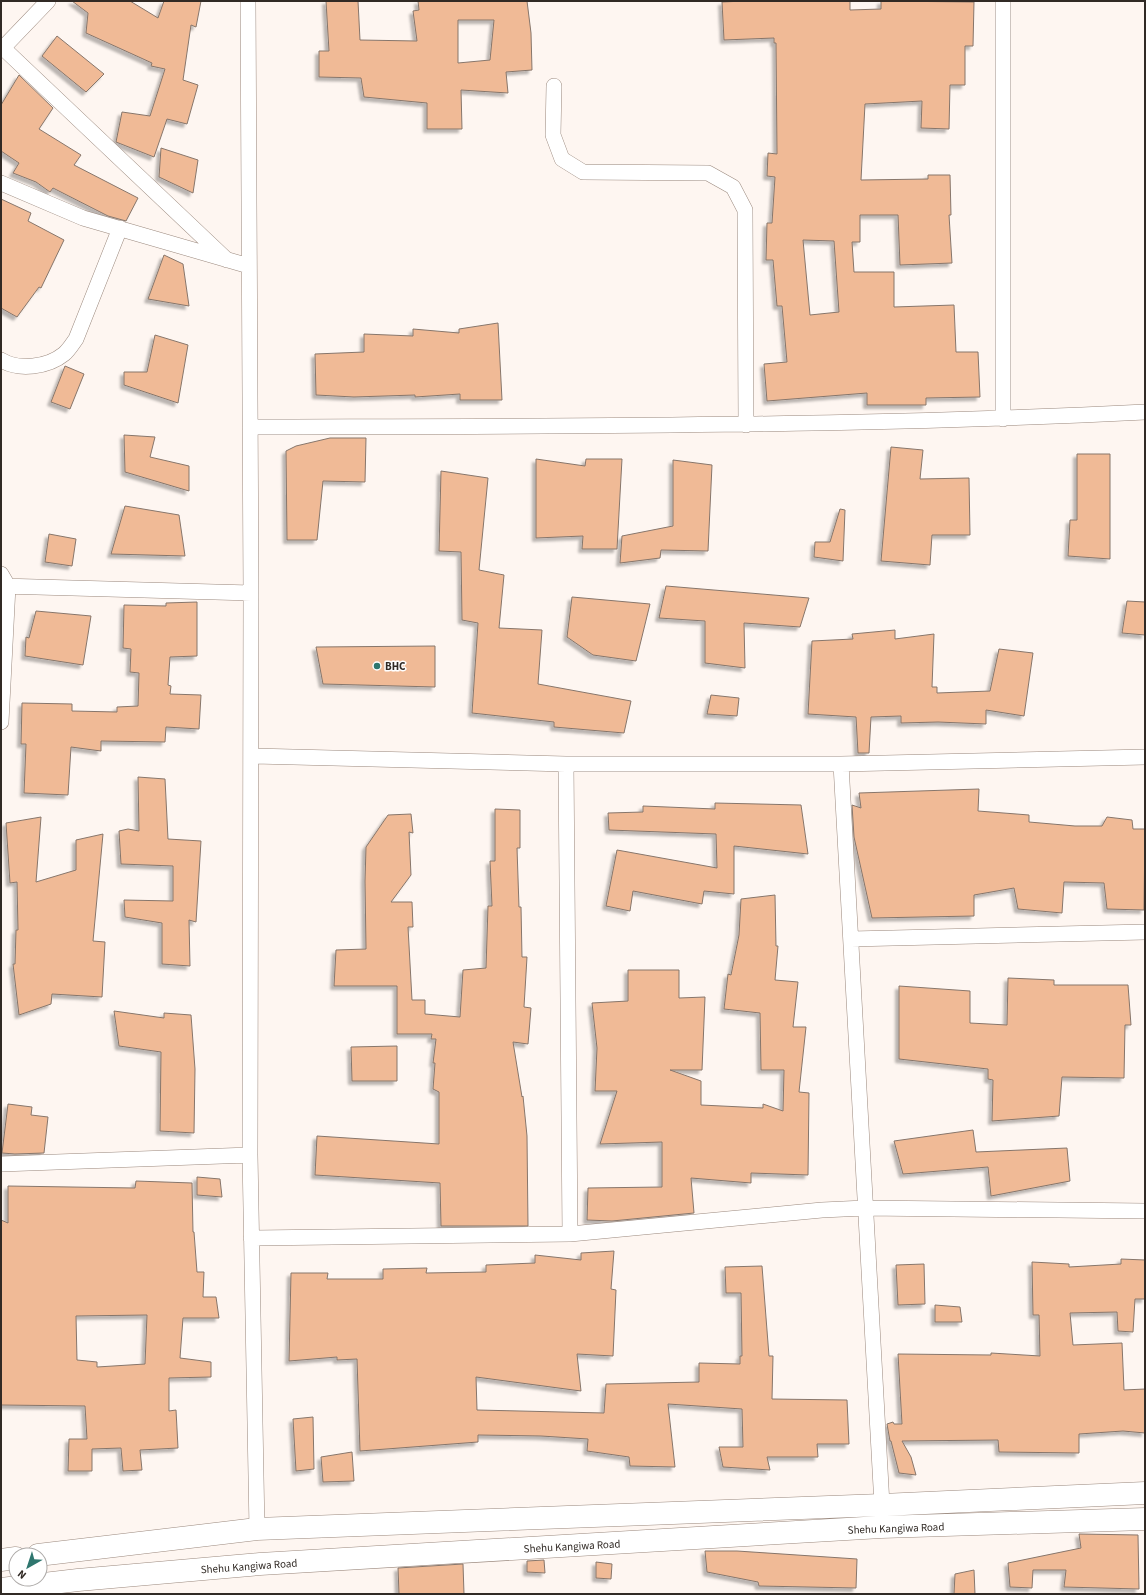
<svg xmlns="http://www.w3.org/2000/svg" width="1146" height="1595" viewBox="0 0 1146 1595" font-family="'Source Sans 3',sans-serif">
<defs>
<filter id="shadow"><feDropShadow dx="-3.5" dy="3.5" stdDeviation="1" flood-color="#0004"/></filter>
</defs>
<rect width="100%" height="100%" fill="#fef6f1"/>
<path fill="#f0ba96" stroke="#87766b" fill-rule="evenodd" filter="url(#shadow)" d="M 72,1 L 130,1 L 158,18 L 164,1 L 201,1 L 196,27 L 191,25 L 183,80 L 198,85 L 187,124 L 167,119 L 154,157 L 116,142 L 122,112 L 150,116 L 165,69 L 151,66 L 152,63 L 86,33 L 88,13 Z
M 326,1 L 358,1 L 360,40 L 417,41 L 413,11 L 419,10 L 418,1 L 527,1 L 531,33 L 532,70 L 506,72 L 508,93 L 461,90 L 462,129 L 427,129 L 427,103 L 364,97 L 361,78 L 319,77 L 319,51 L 329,51 ZM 458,20 L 494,20 L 490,60 L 458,63 Z
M 744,1 L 850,1 L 850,10 L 881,9 L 881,1 L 974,2 L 973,46 L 965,46 L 965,85 L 950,85 L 949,129 L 921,128 L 922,101 L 865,104 L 861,180 L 928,179 L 928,175 L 950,175 L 951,215 L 949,215 L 952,263 L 900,265 L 898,215 L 860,215 L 860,242 L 852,242 L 854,272 L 894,272 L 894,307 L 954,305 L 956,352 L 978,352 L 980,397 L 926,398 L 926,405 L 867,405 L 867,393 L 767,401 L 764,364 L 787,362 L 782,306 L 777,306 L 773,260 L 766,260 L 767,223 L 772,223 L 775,177 L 767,176 L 768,153 L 777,154 L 776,43 L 774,43 L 774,38 L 724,40 L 722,2 ZM 803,240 L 834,241 L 839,312 L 810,315 Z
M 57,36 L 104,74 L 86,92 L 42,56 Z
M 19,75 L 53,108 L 39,129 L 81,155 L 74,165 L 138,198 L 126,221 L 108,216 L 53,188 L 50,192 L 36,182 L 13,173 L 19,163 L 1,151 L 1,105 Z
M 161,148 L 198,160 L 193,193 L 159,177 Z
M 1,199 L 31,213 L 28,221 L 64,240 L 41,288 L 39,287 L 17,317 L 1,308 Z
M 164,255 L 183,264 L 189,306 L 148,299 Z
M 498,323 L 502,400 L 460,400 L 460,394 L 415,397 L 415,395 L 354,397 L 316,395 L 315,354 L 364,352 L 364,334 L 413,336 L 413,329 L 459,333 L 459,329 Z
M 155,335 L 188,345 L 178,403 L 124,385 L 124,372 L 147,372 Z
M 65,366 L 84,374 L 70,409 L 51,402 Z
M 124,435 L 155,437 L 150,457 L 189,466 L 189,491 L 125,472 Z
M 330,438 L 366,438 L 365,482 L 323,481 L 317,540 L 287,540 L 286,451 L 296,446 Z
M 891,447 L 923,450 L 920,479 L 969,478 L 970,535 L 932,535 L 930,565 L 881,561 Z
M 1077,454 L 1110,454 L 1110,559 L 1068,556 L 1070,520 L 1077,520 Z
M 536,459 L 585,466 L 586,459 L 622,459 L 617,549 L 582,549 L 583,536 L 536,538 Z
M 673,460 L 712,465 L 708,551 L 661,550 L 660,558 L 620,563 L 622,536 L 673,526 Z
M 441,471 L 488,478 L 479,570 L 504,575 L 499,628 L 542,630 L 538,684 L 631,701 L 624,733 L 554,727 L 554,722 L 472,713 L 478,623 L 462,620 L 461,552 L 439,551 Z
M 125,506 L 179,515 L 185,556 L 111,554 Z
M 840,509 L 845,510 L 843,561 L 814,557 L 815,542 L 830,542 Z
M 49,534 L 76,539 L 72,566 L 45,562 Z
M 666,586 L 809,598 L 800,627 L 744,623 L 745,668 L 705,663 L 705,621 L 659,618 Z
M 572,597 L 650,604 L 636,661 L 593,655 L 567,637 Z
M 1127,601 L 1145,602 L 1145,635 L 1122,633 Z
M 197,602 L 197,656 L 170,657 L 168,685 L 171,686 L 170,694 L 201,695 L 199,729 L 166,727 L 165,742 L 101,741 L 101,751 L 71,747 L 68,795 L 24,793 L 26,744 L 21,744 L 22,703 L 72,704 L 72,711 L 117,712 L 117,707 L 138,706 L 139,673 L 130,672 L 131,649 L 123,648 L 124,605 L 166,606 L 166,603 Z
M 36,611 L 91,616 L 83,665 L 25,656 L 26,637 L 29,638 Z
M 895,630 L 895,639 L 934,634 L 932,687 L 937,687 L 937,693 L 990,691 L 999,649 L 1033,653 L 1024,716 L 986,710 L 986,724 L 938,722 L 901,723 L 901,716 L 871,717 L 869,753 L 858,753 L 856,717 L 808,714 L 812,641 L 853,639 L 852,634 Z
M 435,646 L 435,687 L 323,684 L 316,647 Z
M 711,695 L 739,698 L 737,716 L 707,714 Z
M 138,777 L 165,779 L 168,839 L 201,841 L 196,922 L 189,920 L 190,966 L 162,964 L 162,923 L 125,917 L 124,900 L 173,901 L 173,866 L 121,864 L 119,831 L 128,829 L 139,831 Z
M 979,789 L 978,811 L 1029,815 L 1029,822 L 1075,826 L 1102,826 L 1107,817 L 1132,820 L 1133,829 L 1145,829 L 1144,910 L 1107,909 L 1104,883 L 1064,882 L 1062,913 L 1018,909 L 1014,888 L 974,895 L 974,916 L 872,918 L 854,837 L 852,805 L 861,808 L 859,793 Z
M 715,803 L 801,805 L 808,854 L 734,846 L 734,894 L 704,891 L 702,904 L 633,891 L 630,911 L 606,906 L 617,850 L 717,868 L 716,834 L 609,830 L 608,813 L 643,812 L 643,806 L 715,809 Z
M 495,809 L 520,810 L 520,848 L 517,848 L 519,907 L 521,907 L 522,957 L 527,957 L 524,1007 L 531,1008 L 528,1044 L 513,1042 L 522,1097 L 523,1096 L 527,1136 L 528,1226 L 441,1226 L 440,1183 L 315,1175 L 317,1136 L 439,1144 L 439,1092 L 433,1089 L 435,1063 L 433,1063 L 436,1039 L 431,1039 L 432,1034 L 397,1034 L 397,986 L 334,986 L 336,950 L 366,949 L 365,881 L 366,847 L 388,815 L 411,814 L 413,833 L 409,832 L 411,875 L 391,902 L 412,902 L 413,927 L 408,927 L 412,1000 L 425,1000 L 425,1014 L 460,1017 L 463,970 L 486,968 L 488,906 L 492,906 L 490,861 L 495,861 Z
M 41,817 L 36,882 L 76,870 L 76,840 L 103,834 L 93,941 L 105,942 L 102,997 L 52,994 L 51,1004 L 19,1015 L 13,964 L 15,964 L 16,930 L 18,930 L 17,882 L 10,883 L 6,823 Z
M 775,895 L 776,946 L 778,946 L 775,980 L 798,982 L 793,1027 L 806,1027 L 799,1092 L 809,1093 L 808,1175 L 751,1173 L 751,1183 L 691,1178 L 694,1213 L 612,1221 L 587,1220 L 588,1188 L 662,1187 L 662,1142 L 600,1144 L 617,1091 L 595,1091 L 597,1048 L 592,1003 L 628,1001 L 628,970 L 679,970 L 679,998 L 705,997 L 702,1070 L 670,1070 L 701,1081 L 701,1105 L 763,1108 L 763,1104 L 783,1111 L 784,1070 L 761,1070 L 760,1013 L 724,1009 L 728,974 L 731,975 L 739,935 L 741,899 Z
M 1008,978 L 1054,980 L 1054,985 L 1128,985 L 1131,1025 L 1125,1025 L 1124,1078 L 1062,1077 L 1059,1116 L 992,1121 L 993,1080 L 988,1079 L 988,1069 L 899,1059 L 899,986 L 970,991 L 970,1023 L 1007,1025 Z
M 114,1011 L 164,1018 L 164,1013 L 191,1015 L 195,1069 L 194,1133 L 160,1131 L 161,1052 L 119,1046 Z
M 397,1046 L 397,1081 L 352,1081 L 351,1047 Z
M 8,1104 L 32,1107 L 31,1115 L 48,1117 L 44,1153 L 15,1154 L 2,1153 Z
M 973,1130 L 976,1152 L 1067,1148 L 1070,1181 L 991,1196 L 988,1167 L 903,1174 L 894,1141 Z
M 197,1177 L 220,1179 L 222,1197 L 197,1195 Z
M 136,1181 L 192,1183 L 193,1232 L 194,1232 L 197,1272 L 204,1272 L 203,1297 L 216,1297 L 219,1318 L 183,1318 L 180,1358 L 211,1362 L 211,1377 L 169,1378 L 169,1411 L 176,1410 L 178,1448 L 140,1450 L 142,1470 L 123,1471 L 121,1448 L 92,1449 L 92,1471 L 68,1471 L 69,1439 L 87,1439 L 85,1406 L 1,1405 L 1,1220 L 8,1223 L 8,1186 L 135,1188 ZM 147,1315 L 145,1364 L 97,1367 L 97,1362 L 77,1360 L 76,1316 Z
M 614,1251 L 611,1289 L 616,1290 L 613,1356 L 577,1354 L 581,1391 L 476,1377 L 477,1410 L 604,1413 L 606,1384 L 699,1382 L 699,1363 L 740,1364 L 740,1356 L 742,1356 L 741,1293 L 726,1293 L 725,1267 L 762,1266 L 769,1356 L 773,1356 L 772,1399 L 847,1400 L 849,1444 L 817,1444 L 818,1457 L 767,1457 L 770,1470 L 723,1467 L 719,1447 L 743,1447 L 742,1409 L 668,1404 L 675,1467 L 630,1466 L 629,1457 L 587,1451 L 588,1439 L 541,1436 L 478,1435 L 478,1442 L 360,1451 L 357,1359 L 337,1360 L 337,1357 L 289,1361 L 291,1273 L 328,1273 L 327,1279 L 383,1279 L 383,1269 L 427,1268 L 426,1273 L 486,1272 L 486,1265 L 535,1263 L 535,1255 L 581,1260 L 581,1253 Z
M 1121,1259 L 1145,1260 L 1145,1299 L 1135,1299 L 1133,1332 L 1118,1331 L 1117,1312 L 1070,1313 L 1073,1345 L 1122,1343 L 1124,1390 L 1145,1389 L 1145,1433 L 1123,1431 L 1079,1434 L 1079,1453 L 999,1452 L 998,1440 L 902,1441 L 911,1457 L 916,1475 L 899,1473 L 891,1441 L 890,1441 L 887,1424 L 893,1422 L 894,1424 L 902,1424 L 898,1354 L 991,1355 L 991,1353 L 1040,1356 L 1039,1315 L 1033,1315 L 1032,1262 L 1069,1264 L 1069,1267 L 1121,1264 Z
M 924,1264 L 925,1304 L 898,1305 L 896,1265 Z
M 935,1305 L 960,1307 L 962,1322 L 935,1322 Z
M 313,1417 L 314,1469 L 296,1471 L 293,1419 Z
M 352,1452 L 354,1481 L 323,1482 L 321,1457 Z
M 1079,1534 L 1138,1535 L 1139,1589 L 1064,1587 L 1066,1570 L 1033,1570 L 1032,1588 L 1010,1587 L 1008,1563 L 1081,1548 Z
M 705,1551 L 737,1551 L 857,1559 L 856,1588 L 759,1586 L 758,1582 L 707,1572 Z
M 544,1560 L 545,1573 L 527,1572 L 527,1561 Z
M 596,1562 L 612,1564 L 611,1579 L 596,1578 Z
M 463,1564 L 464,1594 L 399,1594 L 398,1568 Z
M 974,1570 L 975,1594 L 954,1594 L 955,1574 Z"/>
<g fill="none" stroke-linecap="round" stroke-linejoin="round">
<g stroke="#9b897e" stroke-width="16">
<path id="minor" d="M 248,1 L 251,593 L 250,1155 L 257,1529
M 1003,1 L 1003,419
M 1,46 L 227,260
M 1,50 L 48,1
M 554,86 L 553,135 L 562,159 L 583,172 L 708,173 L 733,187 L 745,210 L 746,425
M 1,183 L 83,218 L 249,266
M 1,360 C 19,371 48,367 64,354 C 69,350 73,343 76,339 L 120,228
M 250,427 C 549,426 847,427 1145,412
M 1,574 L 8,586 L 1,722
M 1,586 L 251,593
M 251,756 L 566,764 L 841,764 L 1145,757
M 566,764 L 570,1234
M 841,764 L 882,1505
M 851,939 L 1145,932
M 1,1164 L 250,1155
M 251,1238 L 570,1234 L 822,1210 L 865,1208 L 1145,1211"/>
</g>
<g stroke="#9b897e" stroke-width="23">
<path id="secondary" d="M 38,1555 L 257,1529 L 882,1505 L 1145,1493
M 1,1560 L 16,1558
M 1,1589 L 78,1580 L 260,1564 L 881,1527 L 1145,1519"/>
</g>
<use href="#minor" stroke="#fff" stroke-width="15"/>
<use href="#secondary" stroke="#fff" stroke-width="22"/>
</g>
<circle fill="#2e766e" stroke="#fff" stroke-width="1.5" cx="377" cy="666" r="4"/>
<g text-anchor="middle" stroke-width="3" stroke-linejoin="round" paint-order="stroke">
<g font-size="11" font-weight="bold" fill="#312a25" stroke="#fff" text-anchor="start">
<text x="385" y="670">BHC</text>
</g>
<g font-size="11" fill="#312a25" stroke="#fff">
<text transform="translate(896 1528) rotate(-2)" y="4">Shehu Kangiwa Road</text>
<text transform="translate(572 1546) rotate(-3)" y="4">Shehu Kangiwa Road</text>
<text transform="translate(249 1566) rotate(-4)" y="4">Shehu Kangiwa Road</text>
</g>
</g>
<rect width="1146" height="1595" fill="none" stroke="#312a25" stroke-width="4"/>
<g transform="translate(28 1567) rotate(219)"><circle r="19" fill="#ffffff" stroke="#adaaa8"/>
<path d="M0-3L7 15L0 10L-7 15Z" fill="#2e766e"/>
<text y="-6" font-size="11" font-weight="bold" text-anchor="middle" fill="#312a25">N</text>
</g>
</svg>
